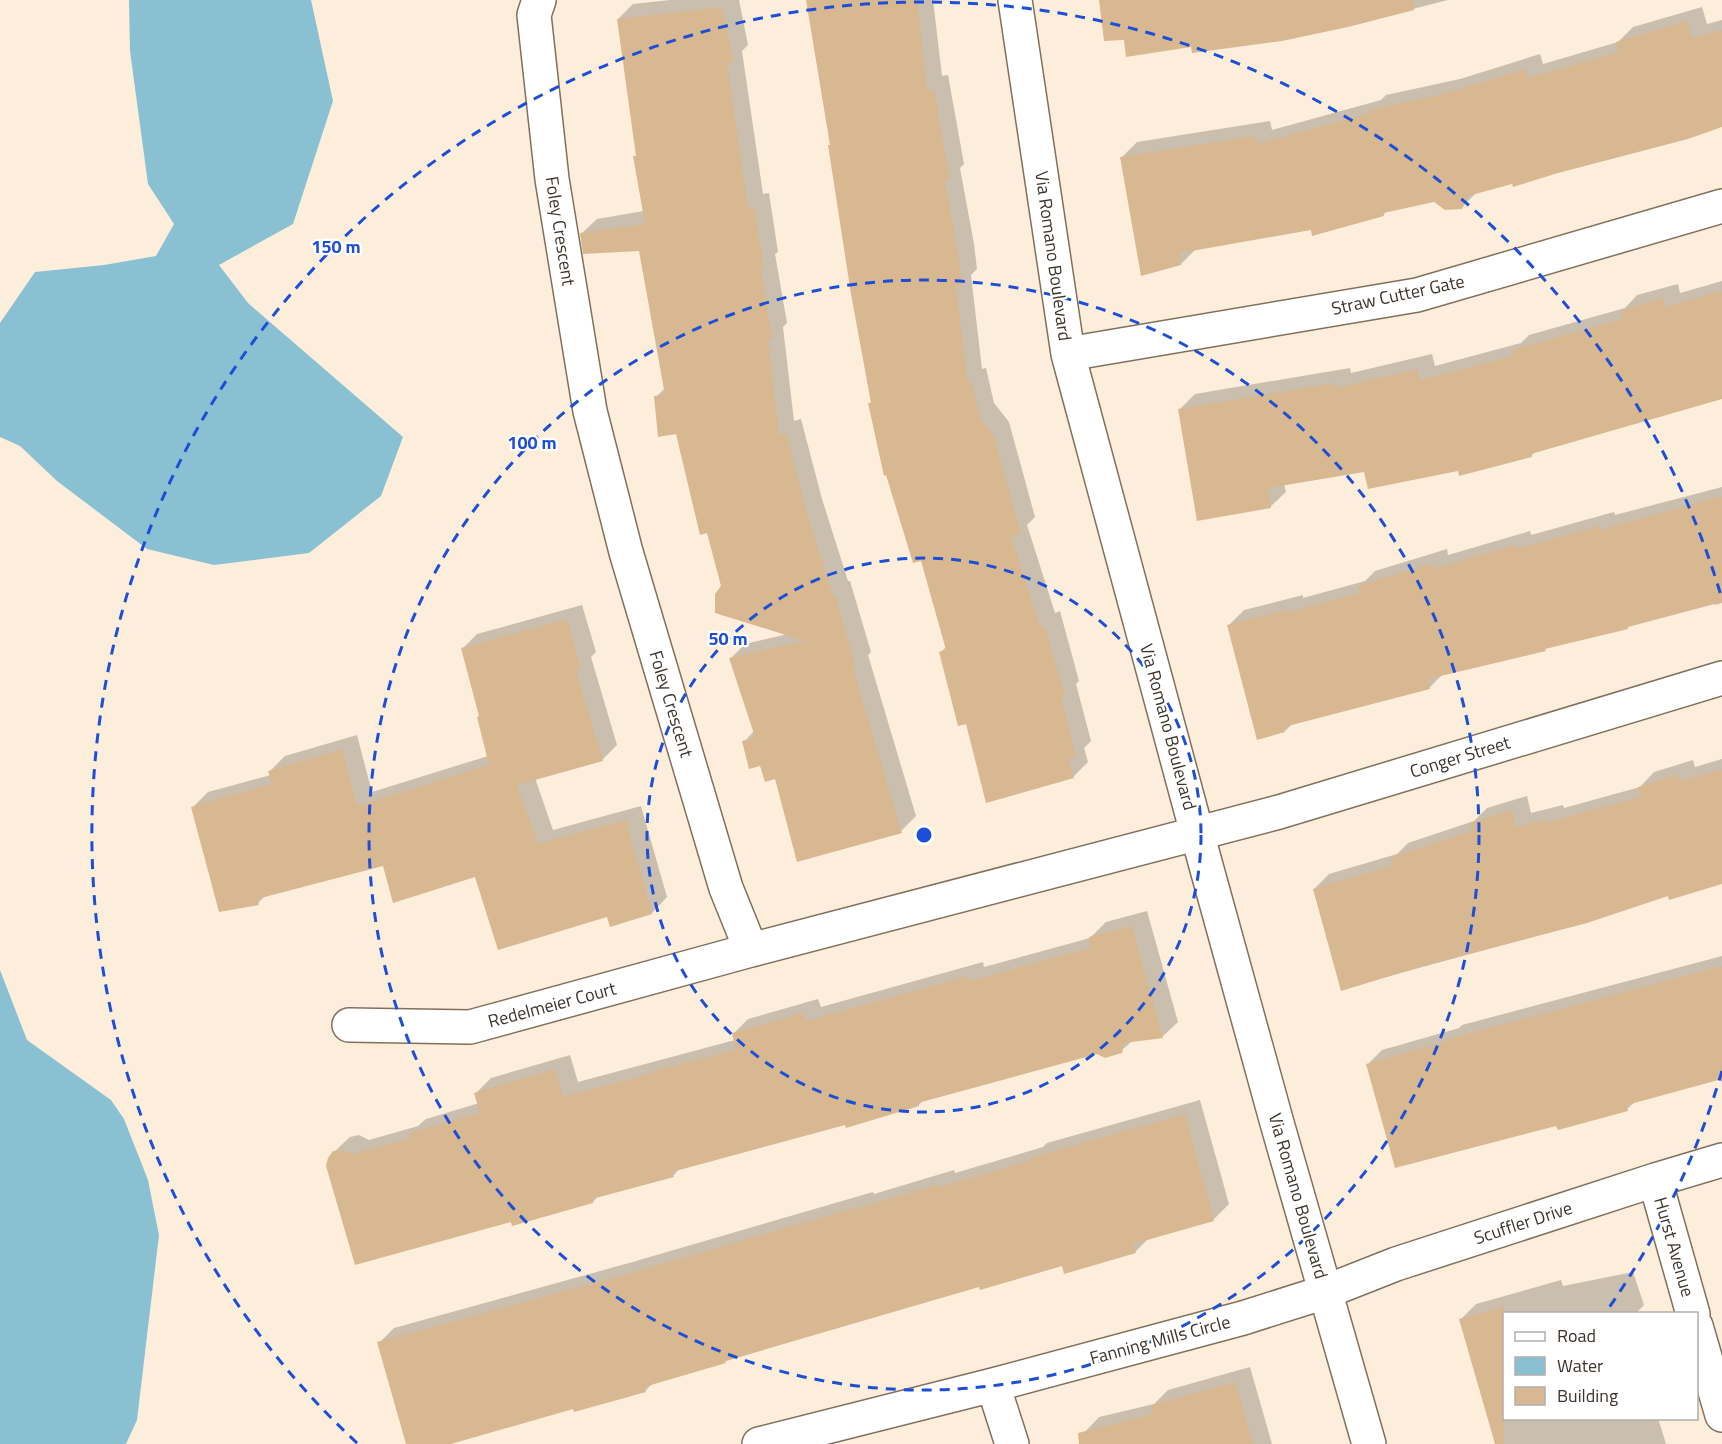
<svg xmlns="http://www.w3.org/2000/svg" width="1722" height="1444" viewBox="0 0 1722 1444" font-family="'Titillium Web',sans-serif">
<rect width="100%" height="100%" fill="#fdeedb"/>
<path fill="#89c1d2" d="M 129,0 L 311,0 L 333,101 L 293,224 L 219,265 L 248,303 L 403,437 L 381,496 L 309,553 L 214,565 L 147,549 L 57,481 L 20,446 L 0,437 L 0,323 L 35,272 L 104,265 L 156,256 L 174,224 L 148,184 L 130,51 Z
M 0,970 L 27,1040 L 111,1100 L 124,1119 L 148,1180 L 159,1235 L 137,1420 L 126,1444 L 0,1444 Z"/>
<path fill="#0003" d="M 670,0 L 739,0 L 748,45 L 742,51 L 763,194 L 769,193 L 778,252 L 775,254 L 787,323 L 783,327 L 794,421 L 801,419 L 822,499 L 848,581 L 850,581 L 871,652 L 868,655 L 916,816 L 901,831 L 776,777 L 761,764 L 744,742 L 754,731 L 730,659 L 745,644 L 788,634 L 723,587 L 678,433 L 656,397 L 665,388 L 640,250 L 581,234 L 597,219 L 644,211 L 635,157 L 637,154 L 618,19 L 633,4 Z
M 807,0 L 933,0 L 942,76 L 948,75 L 964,164 L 960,168 L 974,244 L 977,269 L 971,275 L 982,369 L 986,368 L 994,403 L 1009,422 L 1035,517 L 1027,525 L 1055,613 L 1060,611 L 1079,681 L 1076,684 L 1091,741 L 1084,748 L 1088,762 L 1073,777 L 967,722 L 940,653 L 947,646 L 922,559 L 869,404 L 872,401 Z
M 1101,0 L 1448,0 L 1347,26 L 1125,38 Z
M 1702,7 L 1707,24 L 1722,20 L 1722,124 L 1477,192 L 1461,208 L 1434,201 L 1388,210 L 1383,215 L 1196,249 L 1181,264 L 1122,157 L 1137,142 L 1270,121 L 1272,130 L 1381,100 L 1386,95 L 1460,79 L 1540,54 L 1543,64 L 1618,42 L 1633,27 Z
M 1722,281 L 1722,397 L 1536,451 L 1531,456 L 1365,470 L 1284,484 L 1286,492 L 1270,507 L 1180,409 L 1195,394 L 1350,368 L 1351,373 L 1432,354 L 1435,366 L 1521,343 L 1529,335 L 1625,308 L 1637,295 L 1678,284 L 1680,293 Z
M 1722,487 L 1722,603 L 1715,605 L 1714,603 L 1548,647 L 1545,649 L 1444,673 L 1429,688 L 1292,724 L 1285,731 L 1229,625 L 1244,610 L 1303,595 L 1303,598 L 1365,581 L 1375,571 L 1447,549 L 1448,555 L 1530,531 L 1531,535 L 1614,512 L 1615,515 Z
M 582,605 L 596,652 L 591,657 L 617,745 L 602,760 L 535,778 L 553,830 L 641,806 L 667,897 L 652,913 L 608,915 L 476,875 L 384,864 L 266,895 L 258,903 L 193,807 L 208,792 L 271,775 L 270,771 L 285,756 L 357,735 L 372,792 L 488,756 L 480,715 L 462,649 L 477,634 Z
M 1722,759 L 1722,882 L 1669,895 L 1587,922 L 1342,989 L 1314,889 L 1329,874 L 1397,854 L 1408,843 L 1474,821 L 1487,808 L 1527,796 L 1531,813 L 1563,805 L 1564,808 L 1640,787 L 1654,772 L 1693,760 L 1695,767 Z
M 1147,911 L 1178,1022 L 1162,1037 L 1132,1041 L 1121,1051 L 1097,1052 L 923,1100 L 919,1105 L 680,1168 L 673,1176 L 598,1196 L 593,1202 L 513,1224 L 512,1220 L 334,1152 L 350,1137 L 359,1135 L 369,1140 L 418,1126 L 426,1119 L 479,1103 L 476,1093 L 491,1078 L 570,1055 L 578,1082 L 735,1040 L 733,1034 L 748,1019 L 818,999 L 821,1007 L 983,962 L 984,967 L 1090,938 L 1106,922 Z
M 1722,956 L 1722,1084 L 1720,1077 L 1636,1101 L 1627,1109 L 1558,1124 L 1367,1065 L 1382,1050 L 1459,1028 L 1462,1025 Z
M 1200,1100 L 1229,1204 L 1214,1219 L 1150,1237 L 1135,1252 L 1063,1264 L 980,1285 L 653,1383 L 645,1391 L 574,1407 L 444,1444 L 407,1444 L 379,1343 L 394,1328 L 629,1263 L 873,1192 L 874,1194 L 954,1170 L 955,1173 L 1043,1147 L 1047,1143 Z
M 1633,1272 L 1644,1305 L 1635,1314 L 1504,1314 L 1504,1418 L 1658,1418 L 1666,1444 L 1496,1444 L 1461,1319 L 1476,1304 L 1561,1280 L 1563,1286 Z
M 1250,1367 L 1272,1444 L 1086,1444 L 1084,1433 L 1099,1417 L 1154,1404 L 1168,1390 Z"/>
<path fill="#d7b891" d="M 806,0 L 917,0 L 927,90 L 934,89 L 950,181 L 945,181 L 959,259 L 962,286 L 956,287 L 968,383 L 972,382 L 980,418 L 994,437 L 1021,534 L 1011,536 L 1040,627 L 1045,626 L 1065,697 L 1061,698 L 1076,757 L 1068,759 L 1074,778 L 986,803 L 966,724 L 958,726 L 939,652 L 946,650 L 921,561 L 913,563 L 886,475 L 884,476 L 868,403 L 871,403 L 851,294 L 828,145 L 830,145 Z
M 1099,0 L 1413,0 L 1414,10 L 1348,27 L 1282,41 L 1192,53 L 1191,47 L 1126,57 L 1124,40 L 1104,41 Z
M 722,7 L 734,62 L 727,63 L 748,208 L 754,207 L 764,268 L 761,269 L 772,340 L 768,340 L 779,435 L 786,433 L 807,514 L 833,595 L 835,595 L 856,668 L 853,669 L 902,833 L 797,862 L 775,779 L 765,782 L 760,766 L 749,769 L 742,741 L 755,737 L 729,658 L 805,641 L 715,613 L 715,594 L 721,586 L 707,533 L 700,535 L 676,434 L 658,437 L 654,396 L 665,395 L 639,251 L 583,254 L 580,233 L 645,224 L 633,156 L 636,156 L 617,19 Z
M 1687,21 L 1692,38 L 1722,30 L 1722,127 L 1688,139 L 1558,173 L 1513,187 L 1512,184 L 1468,196 L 1462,209 L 1445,210 L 1434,202 L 1383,213 L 1384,216 L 1312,236 L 1311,230 L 1180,253 L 1181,265 L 1141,276 L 1120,157 L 1255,136 L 1258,144 L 1370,113 L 1369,110 L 1443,94 L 1525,69 L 1528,78 L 1618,52 L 1616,42 Z
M 1722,291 L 1722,399 L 1531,454 L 1532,457 L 1459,476 L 1458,471 L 1368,489 L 1364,472 L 1268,488 L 1271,508 L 1197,521 L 1178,409 L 1335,383 L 1336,388 L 1417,369 L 1420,380 L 1513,356 L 1512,350 L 1624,318 L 1621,310 L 1663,298 L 1665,307 Z
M 1722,496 L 1722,602 L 1628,627 L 1628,629 L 1545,649 L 1546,651 L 1428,679 L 1430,689 L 1284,727 L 1285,732 L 1257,740 L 1227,625 L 1288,609 L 1289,612 L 1360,593 L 1358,586 L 1432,563 L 1433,569 L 1515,545 L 1516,549 L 1599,526 L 1600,530 Z
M 567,619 L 581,669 L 576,671 L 603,761 L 517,785 L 538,844 L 626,820 L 652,914 L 610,927 L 607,917 L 498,950 L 475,877 L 393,903 L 383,866 L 257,899 L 259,905 L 219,912 L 191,807 L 272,784 L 268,771 L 342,749 L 357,806 L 489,765 L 477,717 L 479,716 L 461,648 Z
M 1722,769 L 1722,884 L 1669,900 L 1668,896 L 1587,923 L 1423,966 L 1341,991 L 1313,889 L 1394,865 L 1391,857 L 1472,831 L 1470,823 L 1512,810 L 1516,827 L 1548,819 L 1549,822 L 1640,797 L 1638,787 L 1678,774 L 1680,781 Z
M 1132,926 L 1163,1038 L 1124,1043 L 1122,1053 L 1105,1058 L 1097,1054 L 918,1103 L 919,1106 L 846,1128 L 845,1125 L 672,1172 L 674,1177 L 592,1199 L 593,1203 L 512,1226 L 511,1222 L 355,1265 L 326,1166 L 328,1158 L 333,1151 L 343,1150 L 353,1154 L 410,1138 L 409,1133 L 480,1113 L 474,1093 L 555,1069 L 563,1097 L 653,1073 L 652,1071 L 736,1050 L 732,1033 L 803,1013 L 806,1021 L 968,976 L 969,981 L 1090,948 L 1089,937 Z
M 1722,966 L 1722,1079 L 1627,1105 L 1628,1111 L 1558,1130 L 1556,1126 L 1395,1168 L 1366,1064 L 1445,1042 L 1445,1040 Z
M 1185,1114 L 1214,1221 L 1133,1244 L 1136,1253 L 1064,1274 L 1062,1266 L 980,1290 L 979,1287 L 725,1361 L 726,1363 L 644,1387 L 646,1392 L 574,1412 L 573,1409 L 451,1444 L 406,1444 L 377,1342 L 613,1278 L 858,1207 L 859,1208 L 939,1184 L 940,1187 L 1031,1160 L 1030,1158 Z
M 1504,1306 L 1504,1444 L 1495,1444 L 1459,1319 Z
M 1235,1382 L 1253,1444 L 1079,1444 L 1078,1433 L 1153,1414 L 1151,1405 Z"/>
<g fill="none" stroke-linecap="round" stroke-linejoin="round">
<g stroke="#81705b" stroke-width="36">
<path id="minor" d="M 539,0 L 534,15 L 552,179 L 590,411 L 626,552 L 726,888 L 751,950 L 1279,812 L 1722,678
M 1015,0 L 1068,354 L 1197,833 L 1277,1123 L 1369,1444
M 1068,354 L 1417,295 L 1722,206
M 349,1025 L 470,1027 L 751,950
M 1655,1180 L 1693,1314
M 1696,1326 L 1722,1415
M 993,1385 L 1012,1444
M 759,1444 L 993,1385 L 1243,1318 L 1325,1292 L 1396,1264 L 1655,1180 L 1722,1160"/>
</g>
<use href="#minor" stroke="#fff" stroke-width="33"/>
</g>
<g fill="none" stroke="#1d4ed8" stroke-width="3" stroke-dasharray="10 8">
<circle cx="924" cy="835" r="277"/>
<circle cx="924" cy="835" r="555"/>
<path d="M1722 1071A832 832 0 0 1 1606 1312M357 1443A832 832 0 1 1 1722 599"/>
</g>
<g text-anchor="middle" stroke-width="4.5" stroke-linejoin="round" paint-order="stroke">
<g font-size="18" fill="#3c342b" stroke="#fff">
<text transform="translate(560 231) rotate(81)" y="6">Foley Crescent</text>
<text transform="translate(1053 256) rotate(82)" y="6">Via Romano Boulevard</text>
<text transform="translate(1398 295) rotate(-12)" y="6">Straw Cutter Gate</text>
<text transform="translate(671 704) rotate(73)" y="6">Foley Crescent</text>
<text transform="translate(1168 727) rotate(75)" y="6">Via Romano Boulevard</text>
<text transform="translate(1460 757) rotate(-17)" y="6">Conger Street</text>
<text transform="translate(552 1005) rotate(-15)" y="6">Redelmeier Court</text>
<text transform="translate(1298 1196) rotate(74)" y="6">Via Romano Boulevard</text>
<text transform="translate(1523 1223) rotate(-18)" y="6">Scuffler Drive</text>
<text transform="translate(1674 1247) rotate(74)" y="6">Hurst Avenue</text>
<text transform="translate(1160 1340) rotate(-15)" y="6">Fanning Mills Circle</text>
</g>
</g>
<circle cx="924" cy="835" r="9" fill="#1d4ed8" stroke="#fff" stroke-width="3"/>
<g font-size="18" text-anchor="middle" font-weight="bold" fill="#1d4ed8" stroke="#fff" stroke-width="4.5" stroke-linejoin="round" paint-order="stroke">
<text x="336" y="253">150 m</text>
<text x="532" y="449">100 m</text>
<text x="728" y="645">50 m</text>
</g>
<rect x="1503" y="1312" width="195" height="108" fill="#ffffff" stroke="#b1aeaa" stroke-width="1.5"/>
<rect x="1515" y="1332" width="30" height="9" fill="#ffffff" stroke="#b1aeaa" stroke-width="1.5"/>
<text x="1557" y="1342" font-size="18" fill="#3c342b">Road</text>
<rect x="1515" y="1357" width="30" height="18" fill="#89c1d2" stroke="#b1aeaa" stroke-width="1.5"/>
<text x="1557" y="1372" font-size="18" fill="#3c342b">Water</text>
<rect x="1515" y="1387" width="30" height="18" fill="#d7b891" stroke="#b1aeaa" stroke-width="1.5"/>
<text x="1557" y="1402" font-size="18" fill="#3c342b">Building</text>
</svg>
